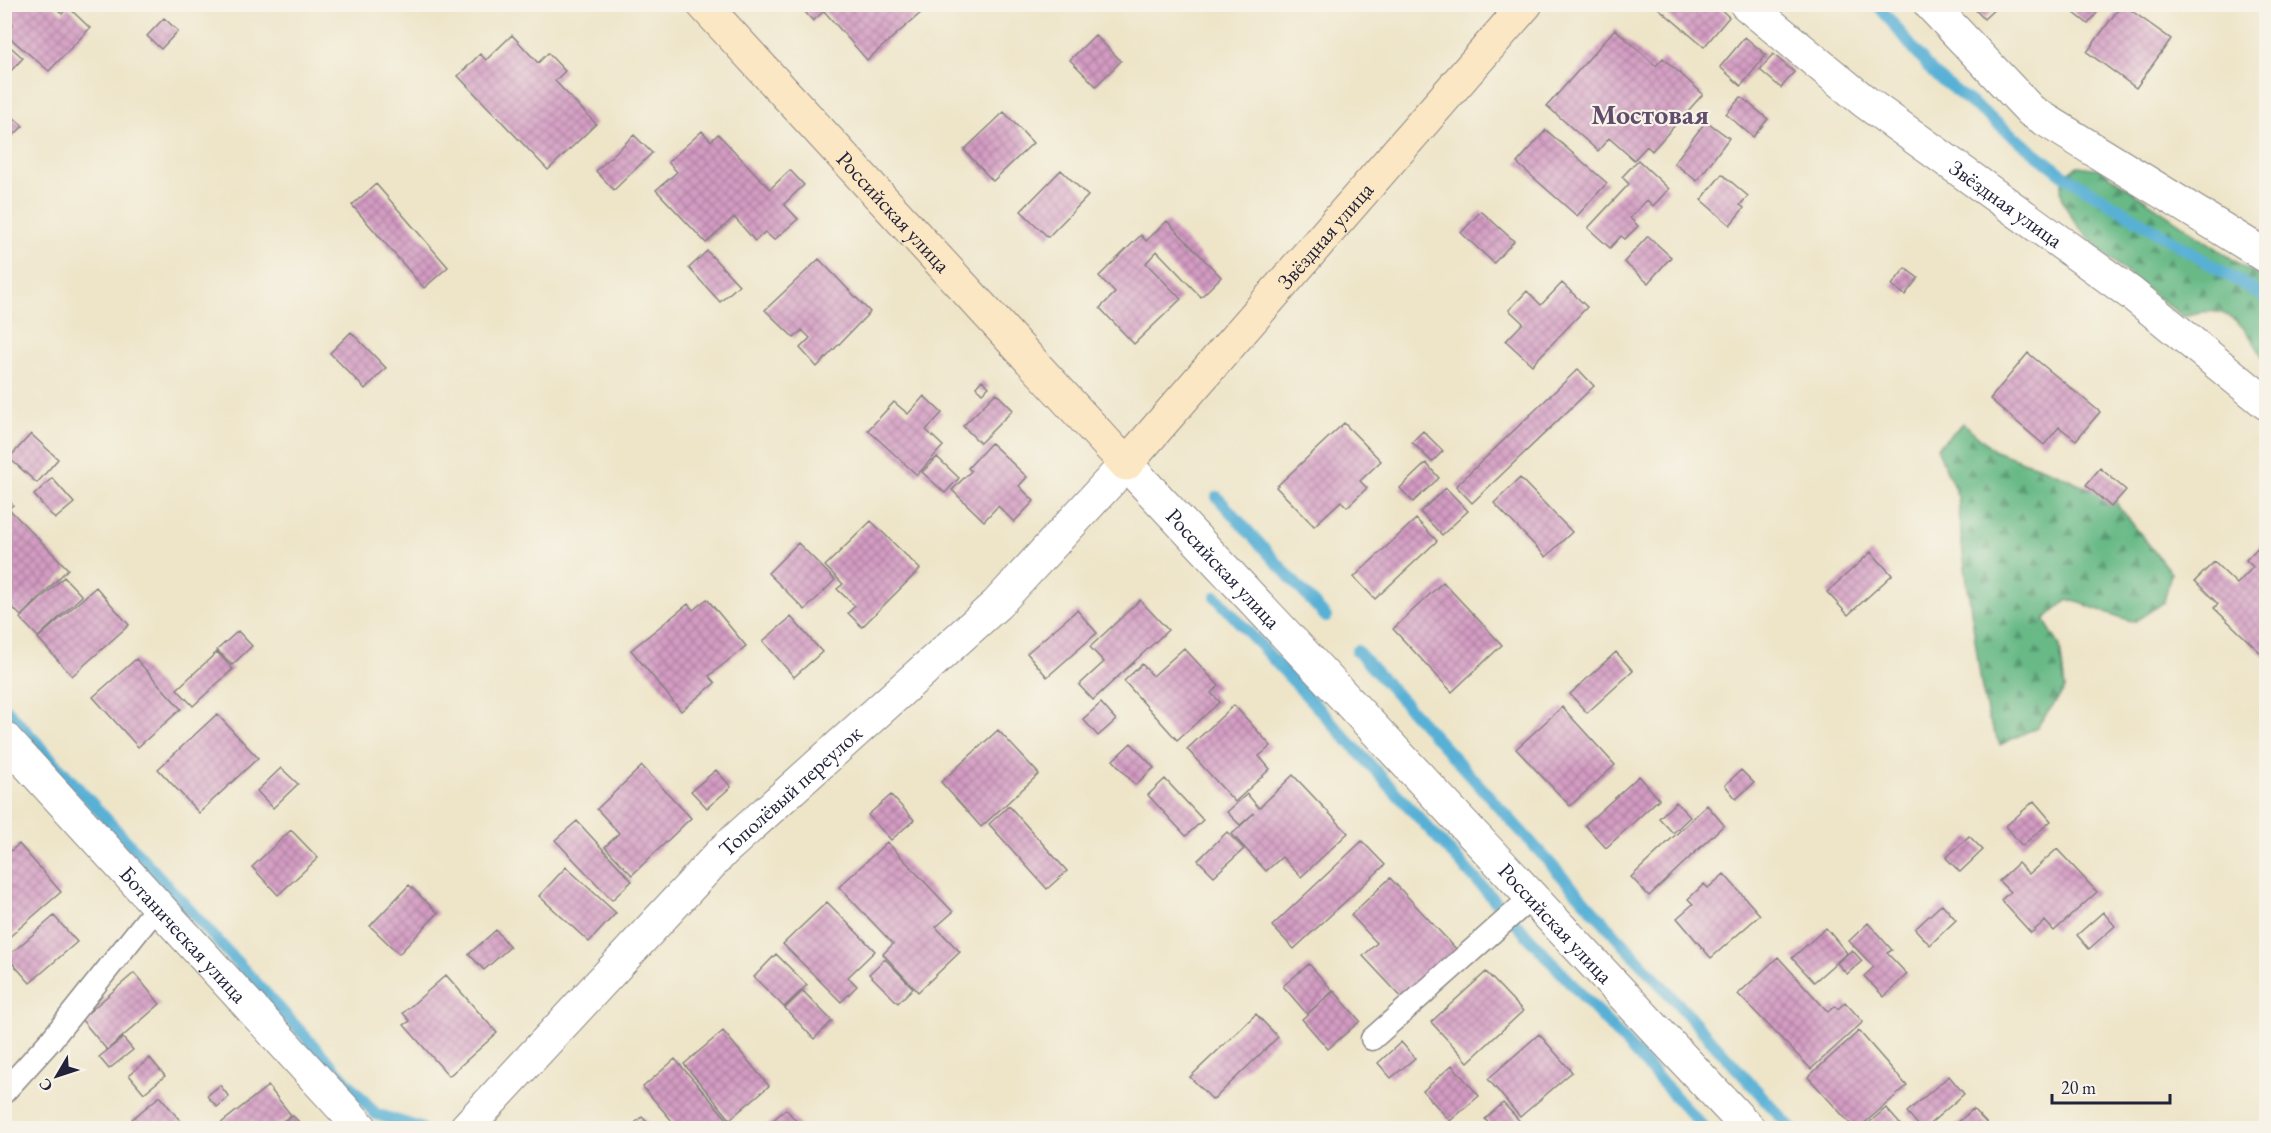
<svg xmlns="http://www.w3.org/2000/svg" width="2271" height="1133" viewBox="0 0 2271 1133" font-family="'EB Garamond',serif">
<defs>
<pattern id="forest-firs" width="22" height="20" patternUnits="userSpaceOnUse" patternTransform="scale(1.5)"><rect width="22" height="20" fill="#67b986"/><path d="M5 1l3.5 6h-7zM16 11l3.5 6h-7z" fill="#54966f"/></pattern>
<pattern id="building-cross-hatch" width="8" height="8" patternUnits="userSpaceOnUse" patternTransform="scale(1.5)"><rect width="8" height="8" fill="#d49cc3"/><path d="M0 0l8 8M0 8l8-8" fill="none" stroke="#ac7fa0"/></pattern>
</defs>
<rect width="100%" height="100%" fill="#f7f3e8"/>
<filter id="ink" filterUnits="userSpaceOnUse"><feTurbulence type="fractalNoise" baseFrequency=".0167" numOctaves="2"/><feDisplacementMap in="SourceGraphic" scale="12" xChannelSelector="R" yChannelSelector="G"/><feConvolveMatrix kernelMatrix="1 2 1 2 8 2 1 2 1" color-interpolation-filters="sRGB"/></filter>
<filter id="wash" filterUnits="userSpaceOnUse"><feTurbulence type="fractalNoise" baseFrequency=".008" numOctaves="4" result="noise"/><feDisplacementMap in="SourceGraphic" scale="24" xChannelSelector="R" yChannelSelector="G"/><feGaussianBlur stdDeviation="1.35" result="paint"/><feColorMatrix in="noise" values="0 0 0 0 0 0 0 0 0 0 0 0 0 0 0 0 0 1.4 0 .05"/><feComposite in="paint" operator="in"/></filter>
<g filter="url(#wash)">
<rect width="100%" height="100%" fill="#eee5c9"/>
<path fill="url(#forest-firs)" stroke="#446e60" stroke-width="1.5" d="M 2078,166 L 2100,169 L 2266,282 L 2266,364 C 2248,328 2229,299 2184,317 C 2160,298 2012,199 2078,166 Z
M 1963,423 L 1995,451 L 2054,472 L 2114,500 L 2171,573 L 2164,602 L 2134,622 L 2068,599 L 2044,620 L 2060,646 L 2065,689 L 2037,727 L 2000,745 L 1988,717 L 1981,683 L 1962,545 L 1958,497 L 1937,448 Z"/>
<g fill="none" stroke-linecap="round" stroke-linejoin="round">
<path stroke="#58b0d5" stroke-width="12" d="M 1877,4 L 1933,73 L 2062,174 L 2266,298
M 1217,497 L 1326,617
M 1216,597 L 1704,1128
M 1357,651 L 1791,1128
M 4,707 L 376,1114 L 420,1128"/>
</g>
<g id="blocks">
<path fill="url(#building-cross-hatch)" d="M 4,4 L 52,4 L 62,14 L 68,7 L 90,28 L 49,71 L 4,33 L 13,24 L 4,16 Z
M 798,4 L 931,4 L 867,60 L 824,11 L 813,21 Z
M 1657,4 L 1715,4 L 1729,17 L 1704,47 L 1656,6 Z
M 1970,4 L 2000,4 L 1984,19 Z
M 2079,4 L 2104,4 L 2088,24 L 2073,12 Z
M 2122,4 L 2171,39 L 2136,88 L 2087,52 Z
M 164,18 L 178,31 L 161,49 L 147,36 Z
M 1615,29 L 1656,66 L 1663,58 L 1703,94 L 1652,151 L 1647,146 L 1634,160 L 1609,138 L 1598,151 L 1547,106 Z
M 512,35 L 538,63 L 548,53 L 565,71 L 555,81 L 596,124 L 548,170 L 458,76 L 480,54 L 486,60 Z
M 1095,35 L 1121,61 L 1096,86 L 1070,60 Z
M 1745,37 L 1766,55 L 1741,86 L 1720,67 Z
M 4,41 L 23,58 L 4,78 Z
M 1773,54 L 1794,72 L 1781,88 L 1760,70 Z
M 1741,97 L 1768,119 L 1753,137 L 1726,114 Z
M 4,109 L 23,126 L 4,145 Z
M 1004,112 L 1033,143 L 993,181 L 964,150 Z
M 1706,121 L 1729,138 L 1697,181 L 1674,163 Z
M 1546,130 L 1607,183 L 1577,216 L 1517,163 Z
M 702,131 L 711,141 L 718,134 L 770,189 L 790,170 L 804,185 L 784,204 L 798,219 L 774,240 L 765,232 L 755,241 L 734,217 L 706,243 L 656,190 L 677,172 L 668,162 Z
M 634,135 L 652,153 L 614,190 L 596,171 Z
M 1638,160 L 1669,189 L 1653,206 L 1647,200 L 1630,218 L 1638,226 L 1625,239 L 1621,236 L 1610,248 L 1588,228 L 1629,184 L 1622,177 Z
M 1061,170 L 1088,196 L 1048,237 L 1021,211 Z
M 1722,174 L 1748,196 L 1740,205 L 1744,208 L 1730,225 L 1701,200 Z
M 376,184 L 448,267 L 424,288 L 352,205 Z
M 1481,211 L 1514,241 L 1494,263 L 1461,233 Z
M 1167,221 L 1221,277 L 1201,297 L 1157,251 L 1146,263 L 1181,299 L 1134,344 L 1100,308 L 1115,293 L 1099,276 L 1141,235 L 1146,241 Z
M 1648,236 L 1671,257 L 1648,283 L 1624,262 Z
M 707,251 L 739,285 L 720,302 L 689,268 Z
M 819,259 L 870,312 L 817,367 L 800,348 L 810,338 L 802,330 L 794,338 L 765,310 Z
M 1905,268 L 1918,278 L 1905,295 L 1892,285 Z
M 1562,283 L 1587,307 L 1532,365 L 1506,341 L 1523,323 L 1509,310 L 1527,291 L 1541,305 Z
M 351,332 L 386,368 L 365,389 L 330,353 Z
M 2028,353 L 2100,412 L 2076,440 L 2059,427 L 2044,445 L 1990,399 Z
M 1578,369 L 1594,386 L 1472,503 L 1456,486 Z
M 982,380 L 989,387 L 982,393 L 976,387 Z
M 996,393 L 1013,410 L 980,443 L 963,426 Z
M 924,396 L 942,413 L 926,430 L 943,446 L 917,475 L 868,430 L 894,402 L 908,414 Z
M 1344,423 L 1381,461 L 1360,481 L 1367,488 L 1347,507 L 1341,501 L 1314,526 L 1276,487 Z
M 1423,431 L 1443,451 L 1432,462 L 1412,442 Z
M 31,434 L 58,459 L 37,483 L 9,458 Z
M 991,443 L 1027,477 L 1019,486 L 1034,501 L 1014,522 L 998,506 L 984,521 L 952,490 L 971,471 L 968,468 Z
M 937,457 L 959,478 L 945,493 L 922,472 Z
M 1426,463 L 1439,478 L 1413,502 L 1400,488 Z
M 2100,468 L 2126,490 L 2111,507 L 2086,485 Z
M 52,478 L 74,503 L 55,519 L 34,495 Z
M 1520,478 L 1572,532 L 1546,557 L 1494,503 Z
M 1446,488 L 1468,511 L 1442,535 L 1420,512 Z
M 4,496 L 13,505 L 4,513 Z
M 10,510 L 68,569 L 21,616 L 4,599 L 4,516 Z
M 1416,519 L 1437,541 L 1375,599 L 1354,577 Z
M 871,521 L 920,569 L 862,627 L 848,613 L 855,606 L 837,589 L 843,584 L 825,566 Z
M 2266,539 L 2266,658 L 2214,608 L 2218,604 L 2195,581 L 2214,562 L 2237,584 L 2253,567 L 2246,560 Z
M 798,543 L 835,580 L 805,610 L 768,573 Z
M 1871,552 L 1892,575 L 1848,615 L 1827,592 Z
M 64,577 L 82,596 L 38,637 L 20,618 Z
M 1443,582 L 1502,645 L 1452,692 L 1393,629 Z
M 96,587 L 129,625 L 72,676 L 38,638 Z
M 707,599 L 746,646 L 709,676 L 715,683 L 681,711 L 631,650 L 688,604 L 693,610 Z
M 1140,600 L 1168,630 L 1093,700 L 1079,685 L 1104,662 L 1090,647 Z
M 1077,610 L 1097,633 L 1047,677 L 1027,653 Z
M 791,617 L 822,652 L 794,677 L 763,641 Z
M 238,631 L 252,646 L 232,665 L 217,650 Z
M 1184,648 L 1219,686 L 1211,693 L 1220,702 L 1177,740 L 1124,681 L 1142,664 L 1153,676 Z
M 217,652 L 233,669 L 193,706 L 177,689 Z
M 1616,652 L 1633,671 L 1587,713 L 1570,694 Z
M 136,659 L 181,709 L 138,747 L 93,697 Z
M 1101,703 L 1116,720 L 1098,736 L 1083,719 Z
M 1234,705 L 1271,746 L 1259,756 L 1270,769 L 1235,802 L 1187,749 Z
M 1562,707 L 1615,765 L 1570,806 L 1516,749 Z
M 217,714 L 258,758 L 199,813 L 158,769 Z
M 998,730 L 1039,774 L 981,827 L 941,782 Z
M 1131,743 L 1154,768 L 1135,785 L 1113,760 Z
M 642,766 L 691,818 L 632,875 L 605,847 L 619,833 L 597,809 Z
M 281,768 L 298,784 L 273,808 L 257,791 Z
M 716,770 L 731,787 L 707,808 L 691,791 Z
M 1741,770 L 1754,783 L 1736,799 L 1725,785 Z
M 1293,775 L 1348,833 L 1301,877 L 1282,857 L 1266,871 L 1232,834 L 1254,813 L 1240,825 L 1227,812 L 1247,794 L 1259,808 Z
M 1639,776 L 1659,799 L 1606,848 L 1585,825 Z
M 1165,779 L 1203,820 L 1186,836 L 1148,795 Z
M 891,795 L 914,820 L 891,840 L 868,815 Z
M 2034,801 L 2051,821 L 2022,846 L 2006,826 Z
M 1676,802 L 1690,817 L 1673,833 L 1659,818 Z
M 1707,805 L 1724,825 L 1649,896 L 1631,877 Z
M 1009,806 L 1067,871 L 1047,889 L 989,824 Z
M 577,821 L 632,881 L 612,900 L 555,840 Z
M 291,830 L 318,858 L 278,895 L 252,867 Z
M 1227,832 L 1244,849 L 1214,876 L 1198,860 Z
M 1969,836 L 1983,850 L 1960,872 L 1946,858 Z
M 1362,841 L 1385,865 L 1294,949 L 1272,926 Z
M 887,842 L 953,912 L 936,927 L 960,952 L 918,992 L 883,954 L 893,944 L 839,887 Z
M 19,844 L 61,892 L 7,939 L 4,936 L 4,857 Z
M 2057,849 L 2097,892 L 2054,931 L 2045,921 L 2031,933 L 2001,900 L 2010,892 L 1999,881 L 2018,863 L 2029,874 Z
M 566,867 L 616,913 L 589,942 L 539,896 Z
M 1724,874 L 1760,915 L 1711,958 L 1677,918 L 1693,904 L 1688,899 L 1704,884 L 1708,888 Z
M 1390,878 L 1458,951 L 1404,1000 L 1363,956 L 1377,943 L 1351,915 Z
M 409,885 L 438,913 L 399,954 L 370,926 Z
M 827,902 L 875,951 L 848,977 L 857,986 L 841,1002 L 783,944 Z
M 1942,904 L 1956,920 L 1930,945 L 1915,929 Z
M 2103,912 L 2115,926 L 2089,949 L 2077,935 Z
M 54,916 L 77,942 L 30,983 L 7,957 Z
M 1868,923 L 1892,950 L 1887,953 L 1907,974 L 1884,997 L 1864,976 L 1874,967 L 1849,941 Z
M 1826,928 L 1847,953 L 1814,982 L 1792,958 Z
M 496,930 L 510,947 L 484,970 L 469,954 Z
M 1852,950 L 1862,961 L 1847,974 L 1837,963 Z
M 776,954 L 807,985 L 784,1007 L 754,977 Z
M 1778,957 L 1828,1012 L 1835,1006 L 1838,1009 L 1845,1002 L 1863,1022 L 1811,1069 L 1738,994 Z
M 885,959 L 913,988 L 898,1003 L 869,974 Z
M 1309,964 L 1333,991 L 1307,1014 L 1283,986 Z
M 1486,972 L 1523,1011 L 1468,1062 L 1431,1022 Z
M 134,973 L 160,1004 L 107,1050 L 81,1019 Z
M 446,975 L 497,1033 L 449,1076 L 404,1025 L 410,1021 L 403,1013 Z
M 803,991 L 832,1021 L 814,1039 L 785,1008 Z
M 1334,991 L 1360,1021 L 1328,1049 L 1302,1019 Z
M 1256,1014 L 1278,1037 L 1213,1100 L 1190,1077 Z
M 723,1031 L 769,1086 L 730,1119 L 684,1064 Z
M 1859,1031 L 1907,1086 L 1859,1128 L 1854,1128 L 1808,1077 Z
M 1539,1034 L 1572,1072 L 1520,1117 L 1488,1079 Z
M 123,1038 L 133,1050 L 109,1069 L 99,1057 Z
M 1401,1042 L 1415,1058 L 1391,1078 L 1378,1063 Z
M 150,1058 L 165,1076 L 144,1093 L 129,1075 Z
M 675,1059 L 728,1120 L 718,1128 L 678,1128 L 643,1087 Z
M 1452,1065 L 1479,1096 L 1450,1121 L 1423,1091 Z
M 1949,1076 L 1964,1094 L 1925,1128 L 1921,1128 L 1907,1112 Z
M 220,1085 L 229,1097 L 217,1107 L 207,1096 Z
M 268,1086 L 291,1115 L 274,1128 L 215,1128 Z
M 160,1096 L 186,1128 L 140,1128 L 132,1119 Z
M 1503,1103 L 1526,1128 L 1493,1128 L 1485,1119 Z
M 1886,1108 L 1900,1124 L 1896,1128 L 1863,1128 Z
M 786,1109 L 801,1127 L 764,1128 Z
M 1973,1109 L 1991,1128 L 1952,1128 Z
M 293,1116 L 305,1128 L 277,1128 Z
M 642,1117 L 653,1128 L 629,1128 Z"/>
</g>
</g>
<g filter="url(#ink)">
<use href="#blocks" fill-opacity="0" stroke="#888482" stroke-width="1.5"/>
<g fill="none" stroke-linecap="round" stroke-linejoin="round">
<g stroke="#888482" stroke-width="25">
<path id="lane" d="M 1372,1039 L 1532,897
M 4,1092 L 51,1040 L 158,906"/>
</g>
<g stroke="#888482" stroke-width="35">
<g id="street">
<path id="s1" d="M 1746,4 L 1864,101 L 2132,294 L 2266,403"/>
<path d="M 1930,4 L 2031,111 L 2266,256"/>
<path id="s2" d="M 4,738 L 361,1128"/>
<path id="s3" d="M 466,1128 L 723,851 L 997,604 L 1126,464 L 1748,1128"/>
</g>
</g>
<g stroke="#888482" stroke-width="35">
<g id="secondary">
<path id="s4" d="M 703,4 L 1126,464 L 1526,4"/>
</g>
</g>
<use href="#lane" stroke="#fff" stroke-width="22"/>
<use href="#street" stroke="#fff" stroke-width="33"/>
<use href="#secondary" stroke="#fbe7c3" stroke-width="33"/>
</g>
</g>
<g text-anchor="middle" stroke-width="4.5" stroke-linejoin="round" paint-order="stroke">
<g font-size="22" fill="#22223b" stroke="#f7f3e8">
<text dy="8" stroke="none"><textPath href="#s1" startOffset="328">Звёздная улица</textPath></text>
<text dy="8" stroke="none"><textPath href="#s4" startOffset="282">Российская улица</textPath></text>
<text dy="8" stroke="none"><textPath href="#s4" startOffset="928">Звёздная улица</textPath></text>
<text dy="8" stroke="none"><textPath href="#s3" startOffset="1080">Российская улица</textPath></text>
<text dy="8" stroke="none"><textPath href="#s3" startOffset="468">Тополёвый переулок</textPath></text>
<text dy="8" stroke="none"><textPath href="#s3" startOffset="1566">Российская улица</textPath></text>
<text dy="8" stroke="none"><textPath href="#s2" startOffset="266">Ботаническая улица</textPath></text>
</g>
<g font-size="28" font-weight="bold" fill="#604d6b" stroke="#f7f3e8">
<text x="1650" y="124">Мостовая</text>
</g>
</g>
<rect width="2271" height="1133" fill="none" stroke="#f7f3e8" stroke-width="24"/>
<g transform="translate(57 1076) rotate(231)" stroke="#f7f3e8" stroke-width="4.5" paint-order="stroke">
<path d="M0-4.5L10 22L0 15L-10 22Z" fill="#22223b"/>
<text y="-9" font-size="16" font-weight="bold" text-anchor="middle" fill="#22223b">С</text>
</g>
<path d="M2052 1094v9h118v-9" fill="none" stroke="#22223b" stroke-width="3"/>
<text x="2061" y="1094" font-size="18" fill="#22223b" stroke="#f7f3e8" stroke-width="4.5" paint-order="stroke">20 m</text>
</svg>
